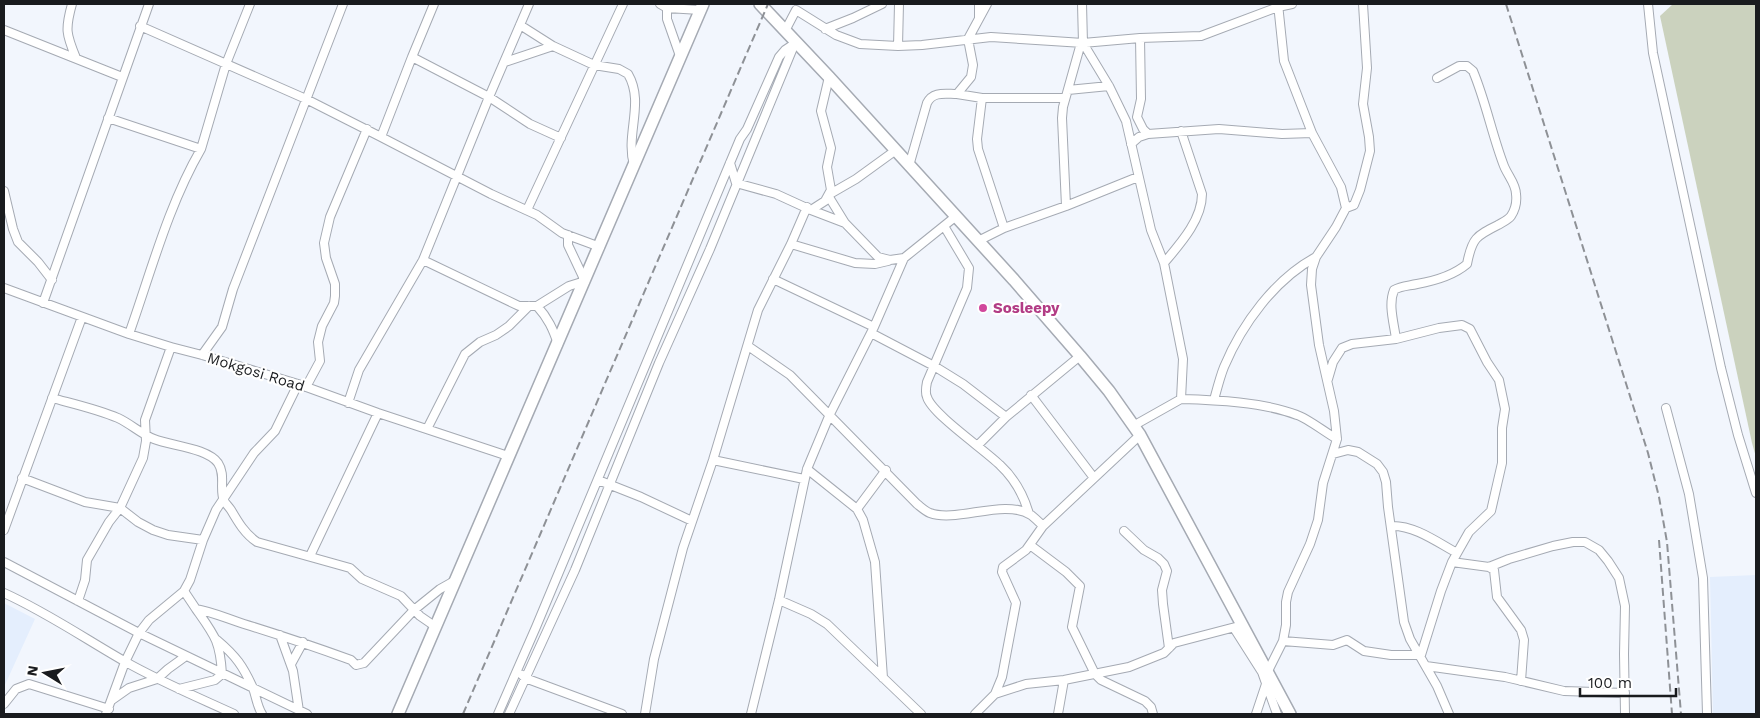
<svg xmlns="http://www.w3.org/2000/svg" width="1760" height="718" viewBox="0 0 1760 718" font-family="'Work Sans',sans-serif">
<rect width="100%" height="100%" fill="#f2f6fd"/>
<path fill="#e4eefd" d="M 1756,575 L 1756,714 L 1713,714 L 1710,577 Z
M 4,603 L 35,619 L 4,687 Z"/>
<path fill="#cbd2be" d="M 1673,4 L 1756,4 L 1756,457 L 1752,443 L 1660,16 Z"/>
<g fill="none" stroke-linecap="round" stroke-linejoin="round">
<g stroke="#a5aab3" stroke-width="10">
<path id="street" d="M 72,4 C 65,29 66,34 76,58
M 434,4 L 412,57 L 381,137 L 491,194 L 537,215 L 562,233 L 600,247
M 660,4 L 667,8 L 700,10
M 979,4 L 979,17
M 1648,4 L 1653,53 L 1721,368 L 1738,435 L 1756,493
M 667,8 L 667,19 L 680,56
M 520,25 L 553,46
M 140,26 L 306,99 L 381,137
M 825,29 L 853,18 L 882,4
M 4,30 L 122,77
M 785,31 L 796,10 L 836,35 L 860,44 L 898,46 L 922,45 L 991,37 L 1083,43 L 1082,4
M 1140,38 L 1141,99 L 1137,117 L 1143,129 L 1148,134 L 1219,129 L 1282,134 L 1312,133
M 898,46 L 899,4
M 412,57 L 489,97 L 530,124 L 561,138
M 505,62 L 553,46 L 594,65 L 619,69 L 628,74 C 645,103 625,134 634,165
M 1068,90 L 1109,86
M 957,94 L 982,98 L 1065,98
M 982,98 L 977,139 L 978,149 L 1004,228
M 108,118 L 201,149 L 226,64 L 250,4
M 1131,144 L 1139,137 L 1148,134
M 730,163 L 736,183 L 776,194 L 811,210 L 825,201 L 831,190 L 827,167 L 831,148 L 821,111 L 829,77
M 909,166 L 927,103 C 933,91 945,94 957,94 L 971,77 L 973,65 L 968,39 L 987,4
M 4,191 L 13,229 L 18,242 L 38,262 L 52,280
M 830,194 L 856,179 L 896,150
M 829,197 L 845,223
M 1066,206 L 1062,118 L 1063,107 L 1081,43
M 1346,208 L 1354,205 L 1360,190 L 1370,151 L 1369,137 L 1363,104 L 1367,68 L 1363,4
M 527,210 L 623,4
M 811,210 L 845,223 L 878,257 L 890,260 L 904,258
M 944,226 L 969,268 L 967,288 L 927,382 C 926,387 925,393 927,397 C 932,414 985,450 1000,465 C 1014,478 1024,496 1029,514
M 978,241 L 1004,228 L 1066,206 L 1138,177
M 791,244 L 855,263 L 875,264 L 888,261
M 423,260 L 519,306 L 537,306 C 548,318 553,329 558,344
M 1164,263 C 1180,244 1202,220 1202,194 L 1181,131
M 773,279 L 874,327
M 4,288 L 129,334 L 171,347 L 202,355 L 298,384 L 378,413 L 508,456
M 43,303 L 149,4
M 537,306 L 569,286 L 585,281 L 568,245 L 568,235
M 871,333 L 934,366 L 963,384 L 1006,417
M 129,334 C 151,272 168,206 201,149
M 1396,339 C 1394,323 1388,305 1394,290 C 1401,286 1408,286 1417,284 C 1434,281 1454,275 1467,264 C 1472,238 1476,236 1498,225 C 1503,222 1508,220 1511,216 C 1515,210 1517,202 1516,194 C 1516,184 1508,176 1504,166 C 1492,135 1486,102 1473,71 L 1467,66 L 1459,66 L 1437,78
M 748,346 L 790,375 L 917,504 C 921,507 925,511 930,513 C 957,523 1004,498 1031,515 C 1035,518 1039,522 1043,526
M 202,355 L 222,327 L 233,289 L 343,4
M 1328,379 L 1333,362 L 1342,348 L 1352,344 L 1396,339 L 1439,328 L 1462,325 L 1470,329 L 1487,362 L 1499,380 L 1505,409 L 1502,428 L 1502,463 L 1491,511 L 1469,532 L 1452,562
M 306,387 L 320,361 L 318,342 L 322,326 L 334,303 L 335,296 L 335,284 L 326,258 L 324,243 L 330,217 L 367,129
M 1031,395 L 1094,478
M 52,398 C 74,404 97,409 118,418 C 131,424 141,434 154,439 C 172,446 207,448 218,463 C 226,475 219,489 224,501 C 226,504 229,507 231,510 C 238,522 245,534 257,542 L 350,568 L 362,579 L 401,596 L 420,616 L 436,627
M 1181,399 C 1216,400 1263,402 1297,415 C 1307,418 1326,433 1337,439
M 1214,400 C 1217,389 1220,377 1224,367 C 1242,324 1275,279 1316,257
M 348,403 L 359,370 L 423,260 L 489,97 L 529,4
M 1666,408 L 1689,494 L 1703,578 L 1707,714
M 1133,426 L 1181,399 L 1183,359 L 1164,263 L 1151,230 L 1126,121 L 1109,86 L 1083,43 L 1140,38 L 1201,36 L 1278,7 L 1292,4
M 427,429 L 465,354 L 480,342 L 496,335 L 509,326 L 529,306
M 978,445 L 1006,417 L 1080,356
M 1333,454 L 1348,450 L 1358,452 L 1377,464 L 1383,472 L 1386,482 L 1388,507 L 1404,622 L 1410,639 L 1437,686 L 1449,714
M 713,460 L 804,479
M 807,469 L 857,509 L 863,520 L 875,562 L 883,678
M 22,478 L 85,502 L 120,508 L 138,522 L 153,530 L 168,535 L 203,540
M 598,480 L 641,497 L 692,521
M 857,509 L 886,470
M 1391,526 C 1414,525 1437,542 1457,553
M 4,530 L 82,317
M 1124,531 L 1144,550 L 1158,558 L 1164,564 L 1167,571 L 1162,590 L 1163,604 L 1169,648
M 1030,545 L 1066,572 L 1080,586 L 1072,627 L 1095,674 L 1101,680 L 1145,701 L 1151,707 L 1153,714
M 310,556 L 378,413
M 4,562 L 139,633 L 307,714
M 1489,567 L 1494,570 L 1497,597 L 1521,630 L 1524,640 L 1521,681
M 184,591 L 196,609 C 213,612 228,619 244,624 C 280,635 315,647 351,660 L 356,665 L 364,663 L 414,610 L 440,589 L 456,580
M 4,593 C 46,612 84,638 124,661 C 159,681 197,697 234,714
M 779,600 L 811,614 L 827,624 L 921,714
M 78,601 L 85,580 L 87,560 L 109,522 L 120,508 L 143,458 L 146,441 L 145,420 L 171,347
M 1234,628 L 1262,672 L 1277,714
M 280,635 L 293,671 L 299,711
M 217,640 C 236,656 243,666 253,688 C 256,696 257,706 262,714
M 1283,641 L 1333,645 L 1347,640 L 1364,651 L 1391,655 L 1421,655 L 1441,591 L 1452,562 L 1489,567 L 1509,559 L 1553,546 L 1573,542 L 1585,542 L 1599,550 L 1608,561 L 1619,578 L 1625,606 L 1624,654 L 1625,714
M 291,664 L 303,642
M 1426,666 L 1505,677 L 1564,691 L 1625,693
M 522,675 L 525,678 L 622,714
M 179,689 L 215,680 L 222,674 C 220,641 215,636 196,609
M 995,694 L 1002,677 L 1016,603 L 1002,572 L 1003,567 L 1026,550 L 1043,526 L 1140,435
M 112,700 L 129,688 L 157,679 L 168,669 L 186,656
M 4,704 L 16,689 L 29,684 L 109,709
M 106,714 L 125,662 L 139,633 L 149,620 L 184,591 L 190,580 L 203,540 L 216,510 L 254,453 L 275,431 L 298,384
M 498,714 L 536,627 L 740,139 L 747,129 L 779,57 L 785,50 L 794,44
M 509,714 L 575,570 L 659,363 L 710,249 L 795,43
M 645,714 L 654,659 L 683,548 L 713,460 L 758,310 L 791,244 L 807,207
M 751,714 L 779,600 L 807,469 L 830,414 L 874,327 L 904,258 L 955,217
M 975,714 L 995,694 L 1026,684 L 1064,680 L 1129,667 L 1164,653 L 1174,643 L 1243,625
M 1058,714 L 1064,680
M 1256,714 L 1266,684 L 1268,671 L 1283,641 L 1286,625 L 1286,602 L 1288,592 L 1310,544 L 1318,520 L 1323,483 L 1337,439 L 1334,411 L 1319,345 L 1311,285 L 1312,269 L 1316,257 L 1336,227 L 1346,208 L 1341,187 L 1312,133 L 1284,61 L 1278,4"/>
</g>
<g stroke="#a5aab3" stroke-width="14">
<path id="secondary" d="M 760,4 L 829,77 L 1014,280 L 1080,356 L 1109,391 L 1140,435 L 1290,714
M 398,714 L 703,4"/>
</g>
<use href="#street" stroke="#fff" stroke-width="8"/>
<use href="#secondary" stroke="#fff" stroke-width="11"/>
<path stroke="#8e9196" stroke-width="2" stroke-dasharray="8 4" stroke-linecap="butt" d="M 1506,4 L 1648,453 L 1659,497 L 1667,542 L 1681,714
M 1659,540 L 1672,714
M 463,714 L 768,4"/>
</g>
<circle fill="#d1479c" stroke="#fff" stroke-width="2" cx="983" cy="308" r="5"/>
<g text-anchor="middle" stroke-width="4.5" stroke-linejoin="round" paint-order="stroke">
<g font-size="15" font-weight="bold" fill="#b23c85" stroke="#fff" text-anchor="start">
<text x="993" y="313">Sosleepy</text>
</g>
<g font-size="15" fill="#191b1e" stroke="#fff">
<text transform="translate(256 372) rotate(17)" y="5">Mokgosi Road</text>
</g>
</g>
<rect width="1760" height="718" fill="none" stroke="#191b1e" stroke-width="10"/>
<g transform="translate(45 673) rotate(280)" stroke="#ffffff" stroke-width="4" paint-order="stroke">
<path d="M0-4L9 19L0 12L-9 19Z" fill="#191b1e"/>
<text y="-8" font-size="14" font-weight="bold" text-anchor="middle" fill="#191b1e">N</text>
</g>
<path d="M1580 688v8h96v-8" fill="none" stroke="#191b1e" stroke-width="2.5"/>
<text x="1588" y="688" font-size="15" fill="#191b1e" stroke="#ffffff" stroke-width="4" paint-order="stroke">100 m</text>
</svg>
